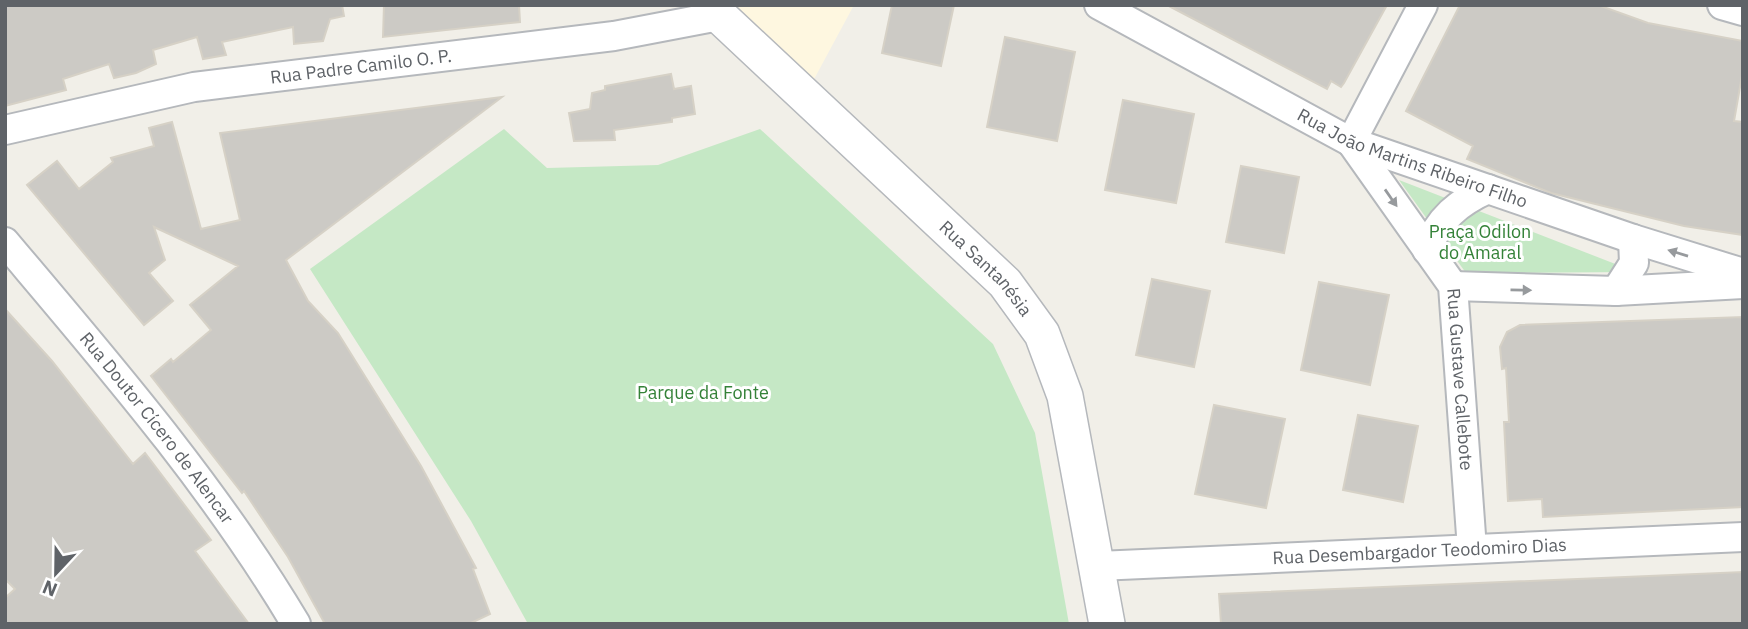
<svg xmlns="http://www.w3.org/2000/svg" width="1748" height="629" viewBox="0 0 1748 629" font-family="'IBM Plex Sans',sans-serif">
<rect width="100%" height="100%" fill="#f1efe8"/>
<path fill="#fef7e0" d="M 730,5 L 854,5 L 812,83 Z"/>
<path fill="#c5e8c5" d="M 504,129 L 547,168 L 658,165 L 760,129 L 993,344 L 1035,433 L 1069,624 L 528,624 L 471,521 L 310,269 Z
M 1399,180 L 1636,272 L 1466,273 Z"/>
<path fill="#cccac5" stroke="#d6d1c6" stroke-width="2" d="M 5,5 L 342,5 L 344,16 L 330,19 L 323,41 L 294,44 L 293,27 L 222,42 L 226,55 L 203,59 L 197,37 L 153,50 L 156,64 L 136,73 L 114,78 L 109,64 L 63,79 L 66,90 L 5,106 Z
M 384,5 L 519,5 L 520,22 L 383,37 Z
M 892,5 L 954,5 L 941,66 L 882,53 Z
M 1167,5 L 1387,5 L 1344,83 L 1341,87 L 1331,81 L 1327,89 Z
M 1460,5 L 1598,5 L 1648,23 L 1743,41 L 1743,70 L 1734,121 L 1743,122 L 1743,235 L 1684,226 L 1551,193 L 1467,159 L 1473,146 L 1406,111 Z
M 1005,37 L 1075,52 L 1057,141 L 987,127 Z
M 671,74 L 674,89 L 691,86 L 695,114 L 672,118 L 672,122 L 614,130 L 615,140 L 574,141 L 569,113 L 590,109 L 592,93 L 605,90 L 605,86 Z
M 502,97 L 286,260 L 308,301 L 338,333 L 421,466 L 476,568 L 473,569 L 490,614 L 469,624 L 325,624 L 288,557 L 244,491 L 242,493 L 151,376 L 171,359 L 173,362 L 211,330 L 190,305 L 238,266 L 154,227 L 165,260 L 149,273 L 173,301 L 144,325 L 27,185 L 57,161 L 79,189 L 113,162 L 111,158 L 154,146 L 149,128 L 172,122 L 201,229 L 240,220 L 220,133 Z
M 1123,100 L 1194,114 L 1176,203 L 1105,190 Z
M 1241,166 L 1299,177 L 1284,253 L 1226,242 Z
M 1152,279 L 1210,291 L 1194,367 L 1136,355 Z
M 1319,282 L 1389,295 L 1370,385 L 1301,370 Z
M 5,309 L 52,361 L 133,464 L 145,453 L 211,540 L 195,551 L 249,624 L 5,624 L 5,598 L 15,589 L 5,579 Z
M 1743,317 L 1743,507 L 1543,517 L 1542,499 L 1508,501 L 1504,422 L 1509,422 L 1506,368 L 1502,369 L 1500,347 L 1507,332 L 1520,325 Z
M 1214,405 L 1285,419 L 1266,508 L 1195,494 Z
M 1358,415 L 1418,426 L 1403,502 L 1343,490 Z
M 1743,572 L 1743,624 L 1221,624 L 1219,594 Z"/>
<g fill="none" stroke-linecap="round" stroke-linejoin="round">
<g stroke="#b5b8bc" stroke-width="32">
<g id="minor">
<path id="s1" d="M 1099,5 L 1351,142 L 1633,239 L 1743,273"/>
<path d="M 1722,5 L 1743,11"/>
<path id="s2" d="M 5,130 L 194,87 L 614,36 L 719,16"/>
<path id="s3" d="M 1351,142 L 1453,286 L 1472,549"/>
<path d="M 1351,142 L 1423,5"/>
<path id="s4" d="M 5,242 C 108,364 214,486 296,624"/>
<path d="M 1427,250 C 1438,219 1459,202 1488,189"/>
<path d="M 1453,286 L 1616,291 L 1743,284"/>
<path d="M 1616,291 L 1634,263 L 1633,239"/>
<path id="s5" d="M 1098,566 L 1743,537"/>
</g>
</g>
<g stroke="#b5b8bc" stroke-width="38">
<g id="tertiary">
<path id="s6" d="M 708,5 L 1005,283 L 1042,334 L 1065,396 L 1107,624"/>
</g>
</g>
<use href="#minor" stroke="#fff" stroke-width="28"/>
<use href="#tertiary" stroke="#fff" stroke-width="35"/>
</g>
<defs><path id="oneway-solid" d="M-6-.8H1V-3.2L6.5 0L1 3.2V.8H-6Z" transform="scale(1.75)"/></defs>
<g fill="#979a9d">
<use href="#oneway-solid" transform="translate(1391 198) rotate(55)"/>
<use href="#oneway-solid" transform="translate(1678 253) rotate(-163)"/>
<use href="#oneway-solid" transform="translate(1521 290) rotate(1)"/>
</g>
<g text-anchor="middle" stroke-width="6" stroke-linejoin="round" paint-order="stroke">
<g font-size="18" fill="#5f6368" stroke="#fff">
<text dy="6" stroke="none"><textPath href="#s2" startOffset="362">Rua Padre Camilo O. P.</textPath></text>
<text dy="6" stroke="none"><textPath href="#s1" startOffset="350">Rua João Martins Ribeiro Filho</textPath></text>
<text dy="6" stroke="none"><textPath href="#s6" startOffset="383">Rua Santanésia</textPath></text>
<text dy="6" stroke="none"><textPath href="#s3" startOffset="270">Rua Gustave Callebote</textPath></text>
<text dy="6" stroke="none"><textPath href="#s4" startOffset="240">Rua Doutor Cícero de Alencar</textPath></text>
<text dy="6" stroke="none"><textPath href="#s5" startOffset="322">Rua Desembargador Teodomiro Dias</textPath></text>
</g>
<g font-size="18" fill="#348238" stroke="#fff">
<text x="1480" y="238">Praça Odilon<tspan x="1480" dy="21">do Amaral</tspan></text>
<text x="703" y="399">Parque da Fonte</text>
</g>
</g>
<rect width="1748" height="629" fill="none" stroke="#5f6368" stroke-width="14"/>
<g transform="translate(56 573) rotate(202)" stroke="#ffffff" stroke-width="5" paint-order="stroke">
<path d="M0-5L12 26L0 18L-12 26Z" fill="#5f6368"/>
<text y="-10" font-size="19" font-weight="bold" text-anchor="middle" fill="#5f6368">N</text>
</g>
</svg>
